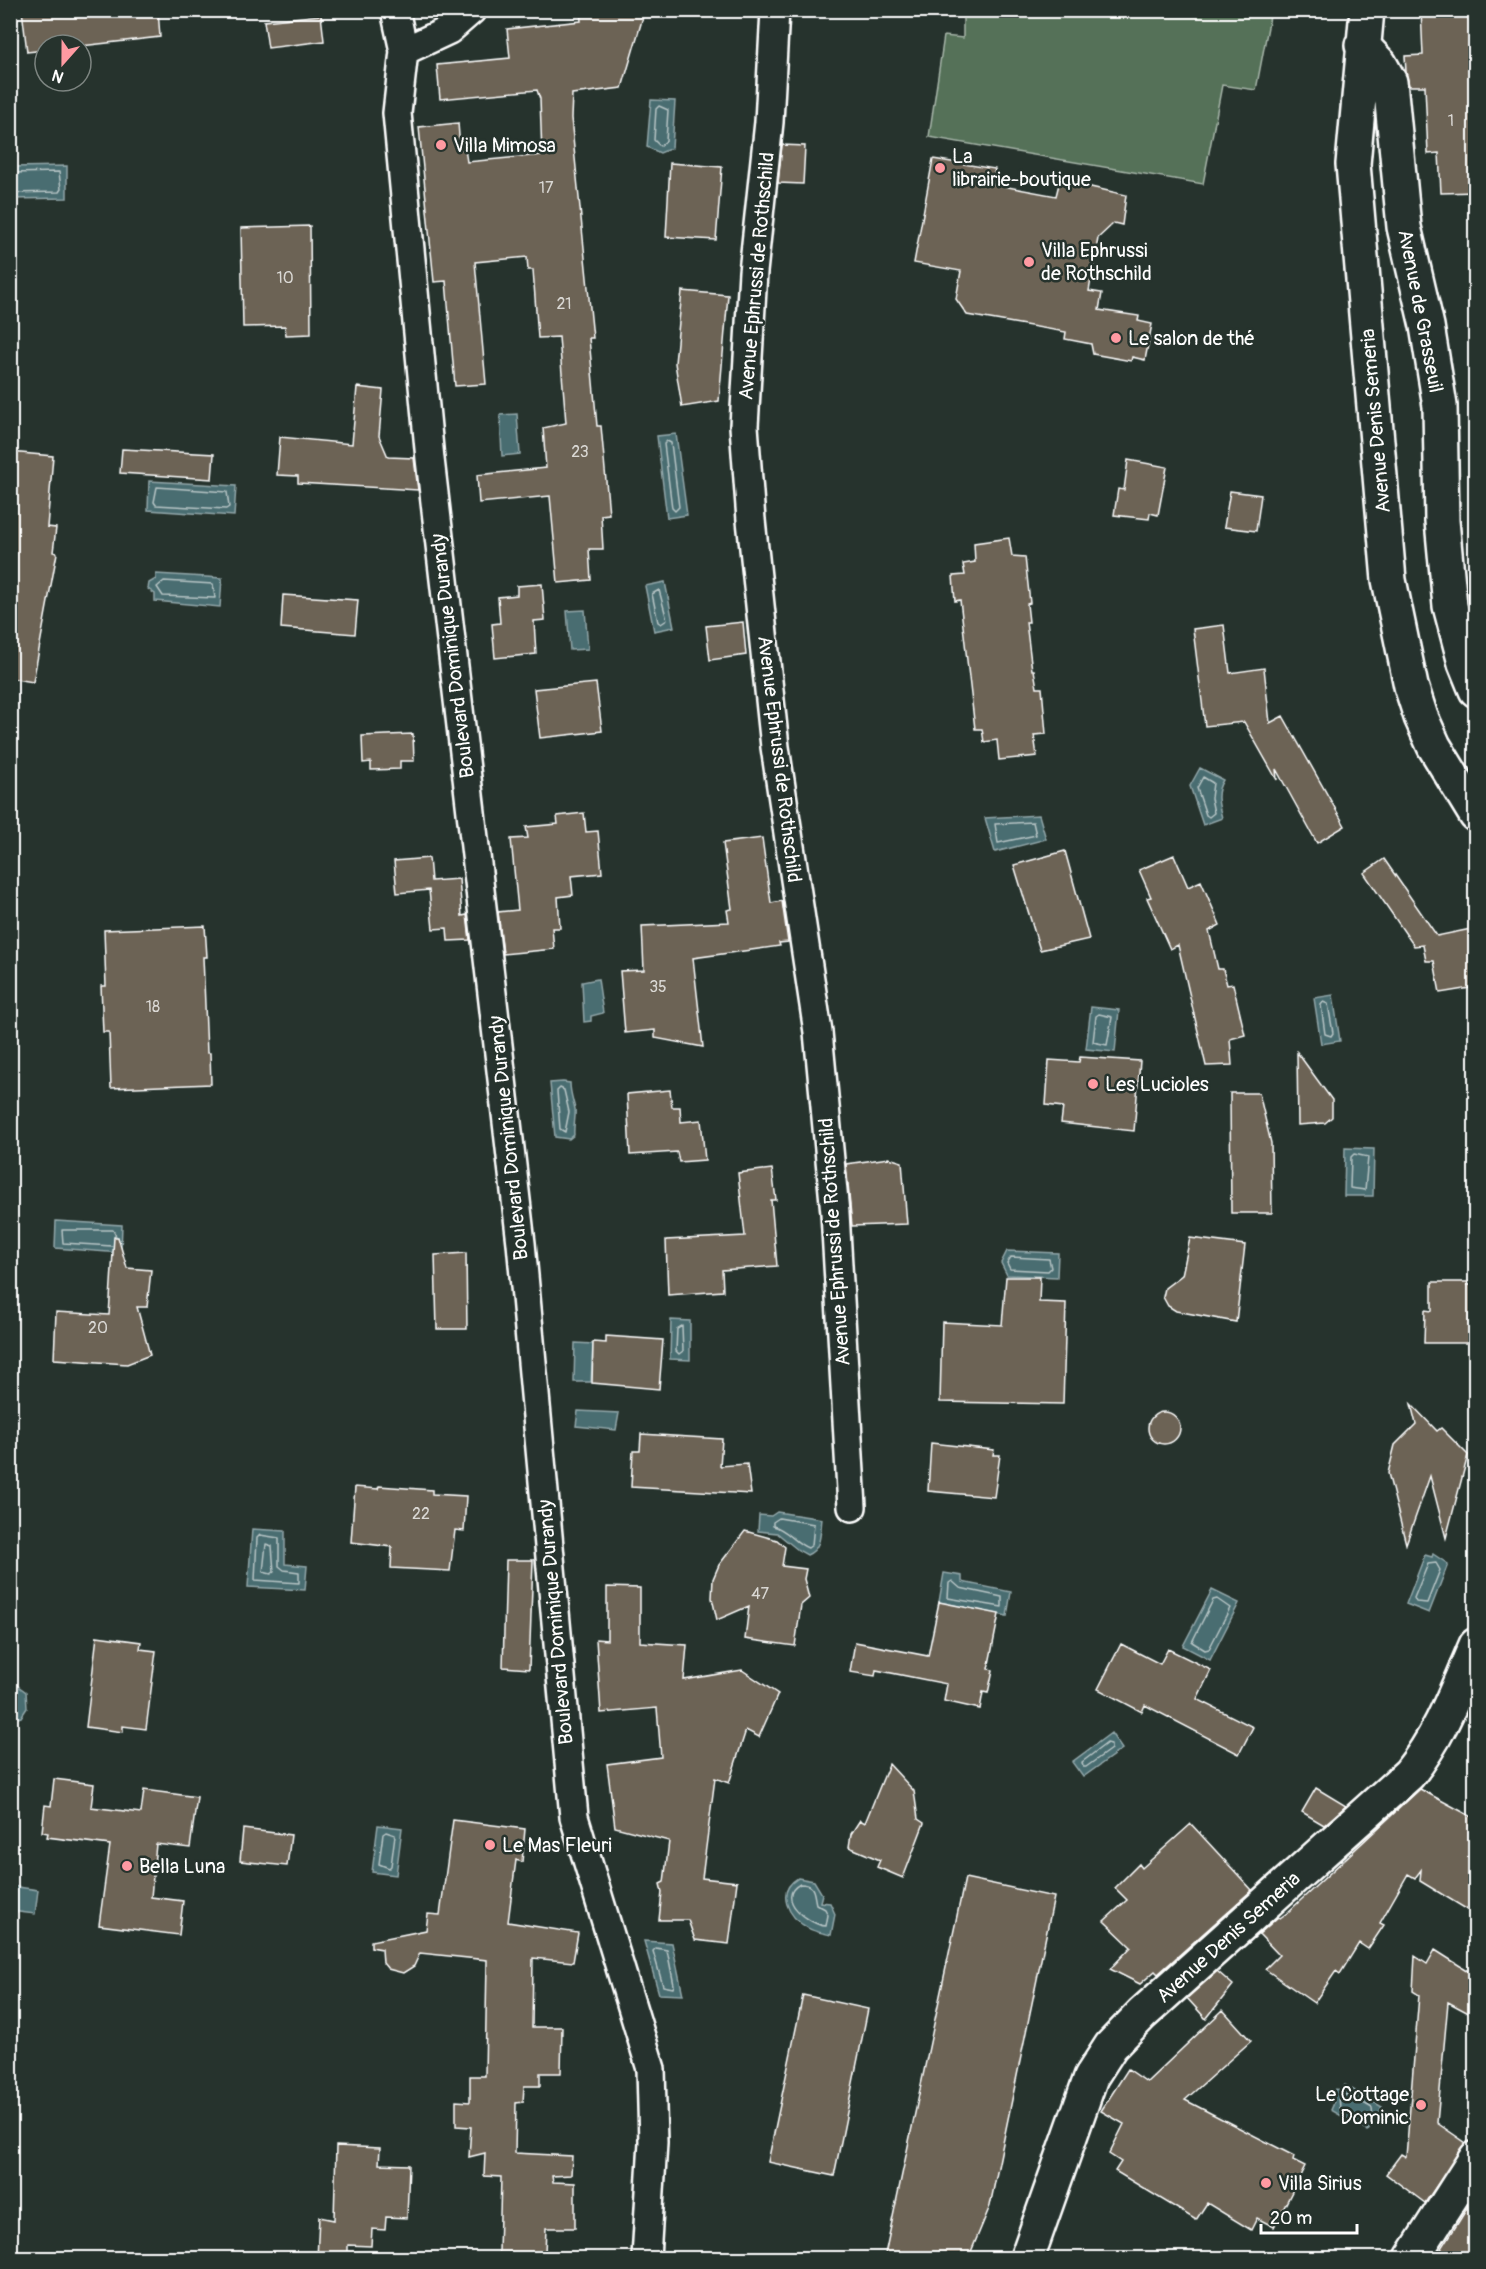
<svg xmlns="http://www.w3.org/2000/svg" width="1486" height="2269" viewBox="0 0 1486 2269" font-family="Pangolin,sans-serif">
<rect width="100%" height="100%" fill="#26332d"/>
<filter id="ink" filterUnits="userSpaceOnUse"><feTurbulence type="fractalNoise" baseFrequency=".0167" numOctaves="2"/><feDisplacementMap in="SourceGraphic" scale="12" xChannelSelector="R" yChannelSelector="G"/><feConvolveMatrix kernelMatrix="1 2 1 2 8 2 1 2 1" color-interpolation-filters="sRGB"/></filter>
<g filter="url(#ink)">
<path fill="#547159" stroke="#aab8ac" stroke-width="1.5" d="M 963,11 L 963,10 L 1271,11 L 1256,90 L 1222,85 L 1203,184 L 929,137 L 944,36 L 963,38 Z"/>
<path fill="#4a6d71" stroke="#92a7aa" stroke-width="1.5" d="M 651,100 L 675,101 L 672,148 L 660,153 L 647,147 Z
M 67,166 L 67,198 L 11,199 L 11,167 Z
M 517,414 L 520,454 L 502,456 L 500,415 Z
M 676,434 L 687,515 L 667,518 L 657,436 Z
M 149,481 L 236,486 L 234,516 L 148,510 Z
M 156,574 L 222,578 L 220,607 L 155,601 L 155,594 L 148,589 L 149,583 L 156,579 Z
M 665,582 L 674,627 L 654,631 L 645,586 Z
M 585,610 L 588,649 L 570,650 L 567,611 Z
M 1200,768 L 1223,780 C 1215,793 1218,803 1222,818 L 1203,825 L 1190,786 Z
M 1039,815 L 1046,839 L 995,852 L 985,818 Z
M 598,979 L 603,1013 L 591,1016 L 591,1021 L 584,1022 L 582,982 Z
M 1333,995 L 1340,1041 L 1321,1044 L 1314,998 Z
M 1091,1007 L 1119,1010 L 1115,1052 L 1086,1049 Z
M 563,1082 L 570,1083 C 570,1093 573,1100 575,1109 C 576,1117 573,1126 574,1135 L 569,1139 L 555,1137 L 550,1083 Z
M 1345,1148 L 1374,1149 L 1373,1196 L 1344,1196 Z
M 56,1221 L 122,1225 L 121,1253 L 55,1248 Z
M 1007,1251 L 1058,1253 L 1057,1277 L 1007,1275 L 1001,1263 Z
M 671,1320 L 690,1321 L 690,1360 L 670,1359 Z
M 575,1343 L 593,1344 L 591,1382 L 574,1382 Z
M 578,1411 L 619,1413 L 616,1430 L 576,1426 Z
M 777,1512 L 822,1519 C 820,1533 822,1549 807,1555 L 798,1550 L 777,1533 L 758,1531 L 759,1515 L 771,1516 Z
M 252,1529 L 285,1531 L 285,1564 L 307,1566 L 305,1590 L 248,1587 Z
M 1433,1554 L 1448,1564 L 1429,1613 L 1406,1604 L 1425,1555 L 1432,1557 Z
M 944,1573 L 962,1576 L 962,1582 L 1011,1592 L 1007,1616 L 939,1602 Z
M 1212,1590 L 1239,1603 L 1210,1660 L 1183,1646 Z
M 18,1686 L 26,1692 L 27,1708 L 21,1717 L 11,1720 L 11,1687 Z
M 1111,1733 L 1122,1749 L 1083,1777 L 1072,1762 Z
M 378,1825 L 402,1828 L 396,1875 L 372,1872 Z
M 798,1878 L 814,1881 L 822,1894 L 820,1902 L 830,1903 L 835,1914 L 831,1935 C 824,1933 814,1932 808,1928 C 788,1917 775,1892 798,1878 Z
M 11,1886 L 38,1890 L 35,1914 L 11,1911 Z
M 644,1941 L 672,1943 L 683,1995 L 659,1994 Z
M 1345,2085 L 1382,2107 L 1379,2113 L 1381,2123 L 1372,2124 L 1368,2131 L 1331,2110 L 1334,2103 L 1330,2098 L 1335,2089 L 1342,2090 Z"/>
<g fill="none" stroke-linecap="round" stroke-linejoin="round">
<path stroke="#b7c5c6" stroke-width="1.5" d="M 659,106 L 668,110 L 666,141 L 660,146 L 654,140 L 656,109 Z
M 10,173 L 59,172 L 61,189 L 59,192 L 10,193
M 667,441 L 671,443 L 679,507 L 675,511 L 672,508 L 664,444 Z
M 157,487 L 227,492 L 229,507 L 226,509 L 156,505 L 154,502 Z
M 164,581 L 213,584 L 215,598 L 163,596 L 157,587 Z
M 659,590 L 667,620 L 661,624 L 658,622 L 652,594 Z
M 1203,777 L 1213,783 L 1211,798 L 1214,813 L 1209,817 L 1206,815 L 1197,788 Z
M 1033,822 L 1036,835 L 998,843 L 995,824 Z
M 1323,1002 L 1328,1004 L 1333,1033 L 1331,1036 L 1325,1034 L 1321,1005 Z
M 1099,1014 L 1112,1017 L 1107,1045 L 1093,1042 L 1096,1016 Z
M 560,1088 L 564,1090 L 569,1112 L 565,1132 L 560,1129 L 557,1091 Z
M 1354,1154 L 1368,1157 L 1365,1190 L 1350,1188 L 1351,1157 Z
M 112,1246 L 63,1243 L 62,1230 L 113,1230 L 116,1236
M 1011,1257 L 1049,1259 L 1051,1268 L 1048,1271 L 1010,1269 L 1007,1263 Z
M 682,1326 L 683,1351 L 679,1354 L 676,1351 L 677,1329 Z
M 779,1518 L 814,1524 L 812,1545 L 808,1548 C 795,1543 787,1529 773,1526 L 773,1522 Z
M 260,1535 L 279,1538 L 279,1566 L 284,1570 L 299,1572 L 299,1583 L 255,1580 L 257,1538 Z
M 266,1544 L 272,1546 L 274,1572 L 271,1574 L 263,1572 Z
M 1436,1563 L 1440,1570 L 1427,1603 L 1416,1602 L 1414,1598 L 1428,1564 Z
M 952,1581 L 960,1588 L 1002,1597 L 1002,1607 L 948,1598 L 949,1583 Z
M 1217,1599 L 1230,1608 L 1209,1649 L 1205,1650 L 1192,1642 L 1213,1600 Z
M 1107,1743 L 1111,1744 L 1111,1749 L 1086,1767 L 1083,1767 L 1082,1762 Z
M 386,1832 L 395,1835 L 391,1866 L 389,1868 L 379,1864 L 383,1834 Z
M 800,1884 C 816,1884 813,1893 816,1904 L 825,1909 L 828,1915 L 826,1926 C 809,1925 774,1898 800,1884 Z
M 656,1948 L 667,1950 L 674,1985 L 673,1988 L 663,1986 L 653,1951 Z
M 1348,2094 L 1372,2108 L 1373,2118 L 1364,2122 L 1340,2108 L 1339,2097 Z"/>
</g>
<path fill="#6c6355" stroke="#fff" stroke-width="1.5" d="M 22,10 L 96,10 L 97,16 L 158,10 L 160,37 L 81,46 L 45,45 L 45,50 L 27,52 Z
M 580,10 L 645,10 L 622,88 L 572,94 L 571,118 L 593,338 L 589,338 L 597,426 L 601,426 L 609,514 L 601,515 L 603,549 L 589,549 L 591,580 L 558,583 L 550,496 L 479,503 L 477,475 L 546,468 L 543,428 L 566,423 L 559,337 L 538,338 L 533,270 L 528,270 L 527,257 L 475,262 L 486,384 L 455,386 L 446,281 L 434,282 L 419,127 L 458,123 L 460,149 L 465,149 L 467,162 L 542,155 L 540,99 L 537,90 L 440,99 L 437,65 L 510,58 L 507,29 L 581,21 Z
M 1421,10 L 1476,10 L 1476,192 L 1441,193 L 1439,153 L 1428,154 L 1425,86 L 1409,86 L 1406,72 L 1405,56 L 1423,55 Z
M 321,15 L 324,41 L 268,48 L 264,21 Z
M 782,145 L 805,146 L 803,184 L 778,183 Z
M 933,159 L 995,169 L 992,184 L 1056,196 L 1060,180 L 1126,195 L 1122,225 L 1114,223 L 1098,238 L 1089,291 L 1102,293 L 1099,310 L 1139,316 L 1138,321 L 1152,324 L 1145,360 L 1132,357 L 1131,361 L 1093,354 L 1091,344 L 1065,339 L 1066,332 L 967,315 L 956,299 L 961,271 L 914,263 Z
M 670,163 L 722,167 L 716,240 L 666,237 Z
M 310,226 L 311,334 L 286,335 L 285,326 L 243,327 L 241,228 Z
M 682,291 L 728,295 L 719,401 L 682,407 L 675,363 Z
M 357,387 L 383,390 L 379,436 L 388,457 L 414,458 L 418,490 L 298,483 L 298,476 L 277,475 L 280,437 L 352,444 Z
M 122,449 L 214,454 L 212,479 L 120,473 Z
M 10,452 L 53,456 L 47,527 L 56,528 L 53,552 L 57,553 L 33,682 L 10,678 Z
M 1128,460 L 1167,467 L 1158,515 L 1150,513 L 1149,519 L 1114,515 L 1118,489 L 1124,490 Z
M 1230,491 L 1261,495 L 1256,531 L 1224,527 Z
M 1009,538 L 1012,556 L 1025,557 L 1030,603 L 1027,604 L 1029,622 L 1026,622 L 1032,670 L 1034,670 L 1037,688 L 1042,688 L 1046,734 L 1034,735 L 1037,756 L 999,760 L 997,740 L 984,742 L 982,729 L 975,729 L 960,600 L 955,601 L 953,576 L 965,575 L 963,564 L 975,562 L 974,543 Z
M 542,584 L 545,620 L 534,621 L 536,654 L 495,658 L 492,624 L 500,623 L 498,597 L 517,595 L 517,586 Z
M 283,595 L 358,600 L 355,634 L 281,628 Z
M 743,622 L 746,655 L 710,660 L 706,626 Z
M 1224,625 L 1230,673 L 1264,668 L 1270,723 L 1283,716 L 1345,826 L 1317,843 L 1276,769 L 1277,780 L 1244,722 L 1205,726 L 1193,629 Z
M 596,683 L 602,731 L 540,738 L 534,689 Z
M 413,734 L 414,761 L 400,761 L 400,769 L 371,770 L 371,762 L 363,763 L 362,736 Z
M 584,813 L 586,832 L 598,831 L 602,873 L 571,876 L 573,895 L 558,897 L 560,928 L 552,928 L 554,949 L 503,954 L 498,912 L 518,910 L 511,839 L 528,838 L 526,827 L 558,824 L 557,816 Z
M 762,838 L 771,903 L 782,901 L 788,942 L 779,943 L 780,946 L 693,958 L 703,1047 L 655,1038 L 655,1030 L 625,1033 L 620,971 L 644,970 L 642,926 L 729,922 L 727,910 L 732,909 L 723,843 Z
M 1065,851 L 1089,939 L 1040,950 L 1014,865 Z
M 1174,855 L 1188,887 L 1201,881 L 1220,925 L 1209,931 L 1218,969 L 1223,969 L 1227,985 L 1233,984 L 1245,1035 L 1230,1039 L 1232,1065 L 1206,1066 L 1178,945 L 1170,949 L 1147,898 L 1151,897 L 1139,870 Z
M 429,858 L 431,881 L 459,879 L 462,916 L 467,915 L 470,940 L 448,941 L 447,928 L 433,929 L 429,890 L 397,893 L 394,861 Z
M 1384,859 L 1437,936 L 1476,928 L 1476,987 L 1440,993 L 1434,961 L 1426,961 L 1423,945 L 1414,946 L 1364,873 Z
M 205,926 L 207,957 L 203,957 L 207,1053 L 210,1053 L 211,1084 L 111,1088 L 109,1032 L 103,1032 L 101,986 L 106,986 L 104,930 Z
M 1297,1052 L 1332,1100 L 1332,1117 L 1325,1123 L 1298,1125 Z
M 1080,1057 L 1140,1061 L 1134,1131 L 1061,1123 L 1063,1107 L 1046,1105 L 1049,1060 L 1079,1062 Z
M 670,1090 L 672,1107 L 680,1107 L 681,1122 L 701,1120 L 705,1160 L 679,1162 L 677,1152 L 630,1155 L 627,1094 Z
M 1230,1093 L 1259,1093 L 1271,1143 L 1272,1213 L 1231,1213 Z
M 889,1158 L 902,1162 L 907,1224 L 852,1226 L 846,1164 Z
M 772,1169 L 776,1200 L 771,1200 L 777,1266 L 722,1270 L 723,1291 L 668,1295 L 666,1240 L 745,1236 L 738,1173 Z
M 114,1237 L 118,1237 L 127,1268 L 151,1270 L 147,1307 L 137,1307 L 150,1355 L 127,1364 L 54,1359 L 56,1312 L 109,1315 Z
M 1190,1238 L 1245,1245 L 1236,1322 L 1176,1311 L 1168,1306 L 1163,1297 L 1165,1288 L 1182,1275 Z
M 466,1253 L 467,1329 L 437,1329 L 435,1255 Z
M 1006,1277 L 1040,1277 L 1039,1302 L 1066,1303 L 1063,1404 L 940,1402 L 942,1322 L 1002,1325 Z
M 1432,1282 L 1468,1282 L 1468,1285 L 1476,1285 L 1476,1343 L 1424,1343 L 1425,1310 L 1432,1311 Z
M 606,1336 L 663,1340 L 659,1389 L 592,1383 L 593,1342 L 606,1343 Z
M 1411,1404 L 1437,1431 L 1441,1428 L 1468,1455 L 1446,1538 L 1430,1476 L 1406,1544 L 1388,1473 L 1395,1445 L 1416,1424 Z
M1148 1428a16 16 0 1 1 32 0a16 16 0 1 1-32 0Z
M 641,1434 L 722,1439 L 720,1466 L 747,1464 L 751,1494 L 631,1487 L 633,1451 L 640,1451 Z
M 931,1443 L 994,1450 L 993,1455 L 1000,1455 L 994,1497 L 928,1491 Z
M 379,1486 L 432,1490 L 432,1494 L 466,1496 L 464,1531 L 455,1530 L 450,1571 L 391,1568 L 392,1547 L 351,1542 L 355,1487 L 378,1489 Z
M 745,1531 L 777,1540 L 785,1547 L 782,1566 L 806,1569 L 804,1579 L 809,1598 L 801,1605 L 795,1646 L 745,1639 L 749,1606 L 717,1620 L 712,1598 L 713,1579 L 719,1565 Z
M 506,1560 L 533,1560 L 529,1669 L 503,1667 Z
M 607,1587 L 640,1588 L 640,1642 L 687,1645 L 684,1680 L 742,1670 L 778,1694 L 759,1737 L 746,1730 L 729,1783 L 715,1778 L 702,1878 L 737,1882 L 729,1944 L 695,1940 L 688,1920 L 659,1920 L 662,1892 L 660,1884 L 664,1882 L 669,1841 L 615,1827 L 607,1764 L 661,1757 L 657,1708 L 601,1713 L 596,1639 L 607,1640 Z
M 939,1602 L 999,1614 L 988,1669 L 993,1670 L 988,1693 L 983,1692 L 980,1709 L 944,1701 L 947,1684 L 876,1670 L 875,1676 L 850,1672 L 855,1642 L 928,1656 Z
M 97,1636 L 141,1642 L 140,1649 L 156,1651 L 146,1729 L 123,1726 L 123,1732 L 86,1727 Z
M 1121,1644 L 1160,1664 L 1168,1649 L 1211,1670 L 1197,1699 L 1253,1727 L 1239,1754 L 1145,1705 L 1142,1712 L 1098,1689 Z
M 889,1764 L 914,1791 L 918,1819 L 924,1823 L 903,1878 L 877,1867 L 880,1860 L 849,1847 L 851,1834 L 860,1820 L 865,1823 Z
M 54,1779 L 94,1784 L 91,1807 L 141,1813 L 144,1790 L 197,1797 L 190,1848 L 156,1844 L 151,1897 L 183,1901 L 179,1935 L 99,1925 L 110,1845 L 47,1837 L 48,1833 L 42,1832 L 45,1805 L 51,1806 Z
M 1316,1788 L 1346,1806 L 1324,1825 L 1302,1812 Z
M 1420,1789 L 1476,1819 L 1476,1915 L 1420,1881 L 1421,1870 L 1415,1878 L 1408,1874 L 1380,1923 L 1384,1925 L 1368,1949 L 1359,1943 L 1340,1974 L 1336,1971 L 1314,2003 L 1265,1969 L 1279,1955 L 1259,1934 L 1278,1917 L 1280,1918 L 1287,1913 Z
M 453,1820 L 525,1829 L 522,1862 L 516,1860 L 508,1922 L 578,1933 L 573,1962 L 533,1958 L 532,2027 L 562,2027 L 561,2073 L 540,2073 L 540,2086 L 524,2086 L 523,2102 L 516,2103 L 515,2153 L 572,2156 L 571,2175 L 552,2176 L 553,2182 L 575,2183 L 575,2228 L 546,2228 L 545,2253 L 499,2253 L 501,2177 L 484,2176 L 485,2153 L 469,2157 L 471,2127 L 456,2126 L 456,2101 L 470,2102 L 470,2076 L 485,2076 L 487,1960 L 420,1953 L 414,1966 L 403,1973 L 388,1969 L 383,1963 L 382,1949 L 371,1947 L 371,1941 L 426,1930 L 428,1914 L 440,1915 Z
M 1191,1824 L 1252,1890 L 1158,1974 L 1155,1971 L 1140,1984 L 1110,1969 L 1131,1947 L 1104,1921 L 1127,1900 L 1115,1888 L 1139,1864 L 1142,1868 Z
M 243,1829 L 291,1835 L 287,1866 L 240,1861 Z
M 965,1878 L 1054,1897 L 990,2206 L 968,2259 L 884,2259 Z
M 1435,1950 L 1476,1976 L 1476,2017 L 1448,2002 L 1437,2123 L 1466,2143 L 1425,2203 L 1386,2174 L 1401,2154 L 1406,2157 L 1419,1995 L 1413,1991 L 1415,1956 L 1427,1964 Z
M 1217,1971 L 1233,1985 L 1206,2019 L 1187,1998 Z
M 803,1995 L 868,2009 L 834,2176 L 768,2162 Z
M 1223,2010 L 1251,2041 L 1185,2100 L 1294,2156 L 1293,2160 L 1305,2166 L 1274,2227 L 1257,2218 L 1251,2230 L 1207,2203 L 1196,2220 L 1115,2171 L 1121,2162 L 1109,2154 L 1124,2124 L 1101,2111 L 1128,2069 L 1147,2082 Z
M 336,2146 L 380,2148 L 379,2164 L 409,2165 L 407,2218 L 386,2217 L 385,2230 L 372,2229 L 371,2246 L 348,2245 L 348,2259 L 317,2259 L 319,2217 L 334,2220 Z
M 1476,2194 L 1476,2259 L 1435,2259 L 1456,2226 Z"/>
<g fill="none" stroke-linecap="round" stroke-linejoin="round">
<g stroke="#fff" stroke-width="32">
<path id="street" d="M 395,10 L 404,51 L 397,113 L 430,459 L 521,1243 L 574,1817 L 651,2069 L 653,2142 L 646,2258
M 775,10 L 769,122 L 753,272 L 744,426 L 751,520 L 775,747 L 818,1032 L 835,1213 L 852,1507
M 404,51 L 449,30 L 472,10"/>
</g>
<g stroke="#fff" stroke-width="38">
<path id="secondary" d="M 1367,10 L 1353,164 L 1389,580 L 1411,686 L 1421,717 L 1434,746 L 1476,815
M 1362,45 L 1380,64 L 1390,82 L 1404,227 L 1427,326 L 1440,406 L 1442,521 L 1450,606 L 1465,663 L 1476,690
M 1027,2258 L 1091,2077 L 1111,2046 L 1142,2014 L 1409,1774 C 1441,1734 1456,1691 1476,1645
M 1412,2258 L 1476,2158"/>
</g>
<use href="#street" stroke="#26332d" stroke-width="27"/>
<use href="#secondary" stroke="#26332d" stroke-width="33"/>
</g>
</g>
<g fill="#ff9aa2" stroke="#26332d" stroke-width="2">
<circle cx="441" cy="145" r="6"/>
<circle cx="940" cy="168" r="6"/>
<circle cx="1029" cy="262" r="6"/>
<circle cx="1116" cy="338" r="6"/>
<circle cx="1093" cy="1084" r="6"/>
<circle cx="490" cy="1845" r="6"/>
<circle cx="127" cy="1866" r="6"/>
<circle cx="1421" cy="2105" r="6"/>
<circle cx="1266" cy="2183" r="6"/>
</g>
<g text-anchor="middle" stroke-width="5" stroke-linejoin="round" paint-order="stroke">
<g font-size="16" fill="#dad8d4">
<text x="1451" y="126">1</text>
<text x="546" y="193">17</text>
<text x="285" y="283">10</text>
<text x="564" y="309">21</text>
<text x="580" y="457">23</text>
<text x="658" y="992">35</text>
<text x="153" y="1012">18</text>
<text x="98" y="1333">20</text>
<text x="421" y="1519">22</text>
<text x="760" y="1599">47</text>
</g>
<g font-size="20" fill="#fff" stroke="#26332d" text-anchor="start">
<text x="453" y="152">Villa Mimosa</text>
<text x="952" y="163">La<tspan x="952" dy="23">librairie-boutique</tspan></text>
<text x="1041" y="257">Villa Ephrussi<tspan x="1041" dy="23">de Rothschild</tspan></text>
<text x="1128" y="345">Le salon de thé</text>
<text x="1105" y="1091">Les Lucioles</text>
<text x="502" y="1852">Le Mas Fleuri</text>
<text x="139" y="1873">Bella Luna</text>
<text x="1409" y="2101" text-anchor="end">Le Cottage<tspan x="1409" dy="23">Dominic</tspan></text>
<text x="1278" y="2190">Villa Sirius</text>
</g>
<g font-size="20" fill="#fff" stroke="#26332d">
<text transform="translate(756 276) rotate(-85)" y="7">Avenue Ephrussi de Rothschild</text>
<text transform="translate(1421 311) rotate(79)" y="7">Avenue de Grasseuil</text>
<text transform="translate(1375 421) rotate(-95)" y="7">Avenue Denis Semeria</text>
<text transform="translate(452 656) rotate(-97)" y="7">Boulevard Dominique Durandy</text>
<text transform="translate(780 759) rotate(83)" y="7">Avenue Ephrussi de Rothschild</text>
<text transform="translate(508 1138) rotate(-96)" y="7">Boulevard Dominique Durandy</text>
<text transform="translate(834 1242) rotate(-94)" y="7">Avenue Ephrussi de Rothschild</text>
<text transform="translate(555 1622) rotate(-95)" y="7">Boulevard Dominique Durandy</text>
<text transform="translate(1228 1937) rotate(-42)" y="7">Avenue Denis Semeria</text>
</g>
</g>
<rect width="1486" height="2269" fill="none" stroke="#26332d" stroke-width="36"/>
<rect x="18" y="18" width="1450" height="2233" fill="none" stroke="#fff" stroke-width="2" filter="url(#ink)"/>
<g transform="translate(63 63) rotate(201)"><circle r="28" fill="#26332d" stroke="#7d8581" stroke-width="1.5"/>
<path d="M0-4.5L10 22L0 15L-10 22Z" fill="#ff9aa2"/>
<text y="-9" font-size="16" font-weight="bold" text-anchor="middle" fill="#ffffff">N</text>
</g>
<path d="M1261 2224v9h96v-9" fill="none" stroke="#ffffff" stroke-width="3"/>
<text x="1270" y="2224" font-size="18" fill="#ffffff" stroke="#26332d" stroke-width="4.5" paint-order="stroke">20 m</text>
</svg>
